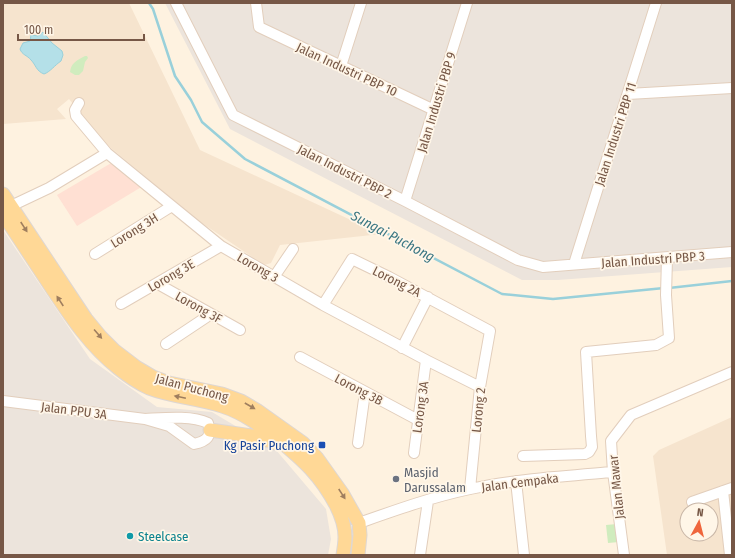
<svg xmlns="http://www.w3.org/2000/svg" width="735" height="558" viewBox="0 0 735 558" font-family="'Fira Sans Condensed',sans-serif">
<rect width="100%" height="100%" fill="#fef2e0"/>
<path fill="#f6e4ce" fill-rule="evenodd" d="M 3,3 L 129,3 L 200,150 L 381,234 L 280,245 L 271,263 L 264,265 L 196,219 L 105,143 L 69,99 L 57,109 L 66,119 L 3,124 Z
M 732,417 L 732,555 L 667,555 L 653,456 L 659,450 ZM 687,510 L 711,510 L 711,534 L 687,534 Z"/>
<path fill="#ffe0d3" d="M 113,162 L 143,186 L 77,226 L 57,195 Z"/>
<path fill="#ece4dc" d="M 165,3 L 732,3 L 732,267 L 558,280 L 522,280 L 230,129 Z
M 3,230 L 90,359 L 157,407 L 212,412 L 276,450 L 326,509 L 331,539 L 328,555 L 3,555 Z"/>
<path fill="#d0ecbe" d="M 85,56 L 87,56 L 88,58 L 85,62 L 83,71 L 79,75 L 75,75 L 70,72 C 71,63 77,60 85,56 Z
M 617,524 L 619,542 L 608,543 L 606,525 Z"/>
<path fill="#b4e0e8" stroke="#99d0da" d="M 43,32 L 52,43 L 62,51 L 63,55 L 61,61 C 55,65 50,72 44,74 C 36,71 36,65 31,60 C 27,55 22,55 20,49 L 23,43 L 30,41 L 31,35 L 38,36 Z"/>
<g fill="none" stroke-linecap="round" stroke-linejoin="round">
<path stroke="#99d0da" stroke-width="2.5" d="M 149,3 L 153,9 L 175,76 L 191,100 L 202,122 L 245,159 L 502,294 L 553,299 L 664,288
M 669,288 L 732,281"/>
<g stroke="#e2cebc" stroke-width="12">
<path id="minor" d="M 176,3 L 233,115 L 405,201 L 518,260 L 543,267 L 732,252
M 256,3 L 259,27 L 434,110
M 341,66 L 361,3
M 628,94 L 732,88
M 79,103 L 75,110 L 76,116 L 107,153 L 221,246 L 323,305 L 426,360 L 480,387
M 405,201 L 467,3
M 11,206 L 49,188 L 107,153
M 95,254 L 172,206
M 574,264 L 656,3
M 274,277 L 293,249
M 158,284 L 240,330
M 121,304 L 221,246
M 323,305 L 352,259 L 389,277 L 490,331 L 480,387 L 470,489
M 166,344 L 211,314
M 402,348 L 428,297
M 300,357 L 418,420
M 3,401 L 145,419 L 169,426 L 194,444 C 207,441 212,437 208,423 C 191,415 164,418 145,419
M 358,443 L 365,392
M 414,453 L 426,360
M 523,456 L 585,454 L 589,452 L 592,447 L 591,436 L 586,352 L 656,345 L 669,338 L 666,295 L 667,258
M 516,481 L 524,555
M 723,491 L 730,555
M 692,502 L 732,488
M 359,523 C 396,510 432,497 470,489 C 517,479 565,476 613,472
M 420,555 L 428,501
M 624,555 L 613,472 L 611,441 L 631,415 L 732,372"/>
</g>
<g stroke="#ded7d3" stroke-width="15">
<path id="major" d="M 3,194 L 86,319 L 100,336 L 115,351 L 136,367 L 153,377 L 169,383 L 222,394 L 241,401 L 258,411 L 303,443 L 317,458 L 342,493 L 359,523 L 360,535 L 358,555
M 3,214 C 19,238 35,263 51,287 C 71,317 90,346 118,368 C 128,376 138,383 149,388 C 172,397 198,398 222,406 C 244,413 261,426 279,440 C 304,461 320,475 336,505 C 341,515 345,526 345,537 C 345,543 344,549 343,555
M 210,430 L 259,437 L 275,443"/>
</g>
<use href="#minor" stroke="#fff" stroke-width="10"/>
<use href="#major" stroke="#ffd896" stroke-width="13"/>
</g>
<defs><path id="oneway-solid" d="M-6-.8H1V-3.2L6.5 0L1 3.2V.8H-6Z"/></defs>
<g fill="#9f7e5e">
<use href="#oneway-solid" transform="translate(24 227) rotate(57)"/>
<use href="#oneway-solid" transform="translate(60 301) rotate(-123)"/>
<use href="#oneway-solid" transform="translate(98 334) rotate(49)"/>
<use href="#oneway-solid" transform="translate(180 397) rotate(-168)"/>
<use href="#oneway-solid" transform="translate(250 406) rotate(30)"/>
<use href="#oneway-solid" transform="translate(342 494) rotate(57)"/>
</g>
<rect fill="#1a4fb4" stroke="#fff6e8" stroke-width="1.5" x="318" y="441" width="8" height="8" rx="2"/>
<circle fill="#6b7280" stroke="#fff6e8" stroke-width="1.5" cx="396" cy="479" r="4"/>
<circle fill="#0f9aa8" stroke="#fff6e8" stroke-width="1.5" cx="130" cy="536" r="4"/>
<g text-anchor="middle" stroke-width="3.5" stroke-linejoin="round" paint-order="stroke">
<g font-size="13" fill="#765746" stroke="#fff6e8">
<text transform="translate(347 69) rotate(25)" y="5">Jalan Industri PBP 10</text>
<text transform="translate(436 102) rotate(-73)" y="5">Jalan Industri PBP 9</text>
<text transform="translate(615 134) rotate(-72)" y="5">Jalan Industri PBP 11</text>
<text transform="translate(345 171) rotate(27)" y="5">Jalan Industri PBP 2</text>
<text transform="translate(134 230) rotate(-32)" y="5">Lorong 3H</text>
<text transform="translate(653 259) rotate(-4)" y="5">Jalan Industri PBP 3</text>
<text transform="translate(258 267) rotate(30)" y="5">Lorong 3</text>
<text transform="translate(171 275) rotate(-30)" y="5">Lorong 3E</text>
<text transform="translate(397 281) rotate(27)" y="5">Lorong 2A</text>
<text transform="translate(199 307) rotate(29)" y="5">Lorong 3F</text>
<text transform="translate(192 387) rotate(15)" y="5">Jalan Puchong</text>
<text transform="translate(359 389) rotate(28)" y="5">Lorong 3B</text>
<text transform="translate(420 407) rotate(-82)" y="5">Lorong 3A</text>
<text transform="translate(74 410) rotate(7)" y="5">Jalan PPU 3A</text>
<text transform="translate(478 410) rotate(-84)" y="5">Lorong 2</text>
<text transform="translate(520 482) rotate(-7)" y="5">Jalan Cempaka</text>
<text transform="translate(616 487) rotate(-96)" y="5">Jalan Mawar</text>
</g>
<g font-size="13" fill="#164399" stroke="#fff6e8" text-anchor="end">
<text x="314" y="450">Kg Pasir Puchong</text>
</g>
<g font-size="13" fill="#5b616d" stroke="#fff6e8" text-anchor="start">
<text x="404" y="477">Masjid<tspan x="404" dy="15">Darussalam</tspan></text>
</g>
<g font-size="13" fill="#0d838f" stroke="#fff6e8" text-anchor="start">
<text x="138" y="541">Steelcase</text>
</g>
<g font-size="14" font-style="italic" fill="#3b7783" stroke="#fff6e8">
<text transform="translate(393 236) rotate(28)" y="5">Sungai Puchong</text>
</g>
</g>
<rect width="735" height="558" fill="none" stroke="#765746" stroke-width="8"/>
<g transform="translate(699 522) rotate(7)"><circle r="19" fill="#fff6e8" stroke="#c8b6a7"/>
<path d="M0-3L7 15L0 10L-7 15Z" fill="#ef663d"/>
<text y="-6" font-size="11" font-weight="bold" text-anchor="middle" fill="#765746">N</text>
</g>
<path d="M18 34v6h126v-6" fill="none" stroke="#765746" stroke-width="2"/>
<text x="24" y="34" font-size="12" fill="#765746" stroke="#fff6e8" stroke-width="3" paint-order="stroke">100 m</text>
</svg>
